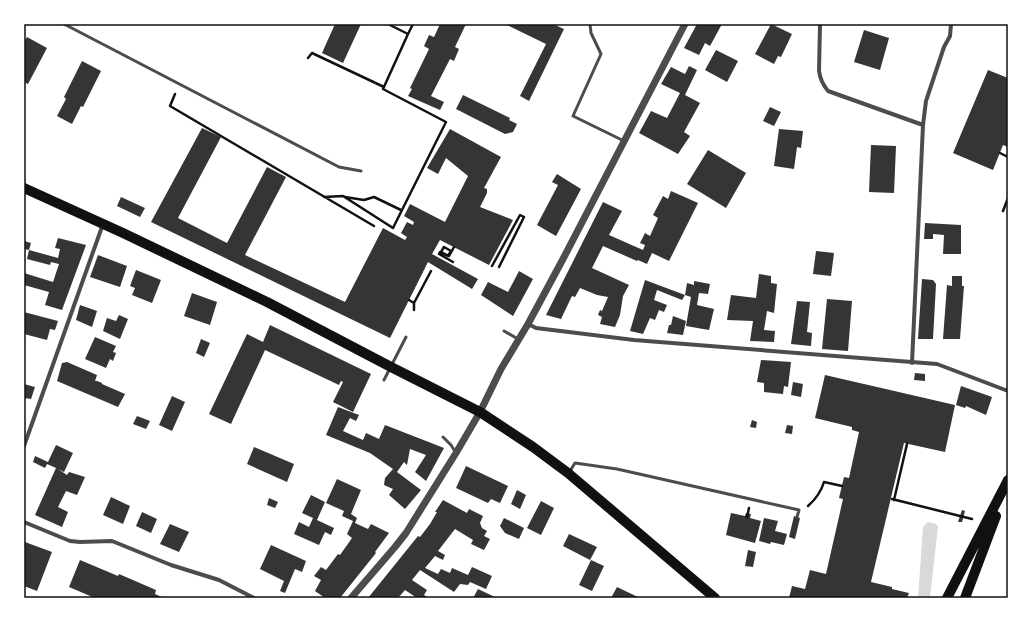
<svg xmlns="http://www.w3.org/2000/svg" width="1032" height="622" viewBox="0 0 1032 622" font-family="'Open Sans',sans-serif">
<rect width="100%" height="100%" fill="#fff"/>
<path fill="#d9d9d9" d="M 928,522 L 936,524 L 938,527 L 930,597 L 929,598 L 918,598 L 923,527 Z"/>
<path fill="#353535" d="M 335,24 L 361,24 L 343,63 L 322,53 Z
M 440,24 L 466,24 L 455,47 L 459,49 L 454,61 L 450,59 L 431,96 L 444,102 L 440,110 L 408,96 L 412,89 L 410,88 L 429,49 L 424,46 L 429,35 L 434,37 Z
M 505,24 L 553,24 L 564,29 L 529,101 L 520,96 L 546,44 Z
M 697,24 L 722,24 L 710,46 L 705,43 L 699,55 L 684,48 Z
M 771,24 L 792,34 L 781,57 L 778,56 L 774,64 L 755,54 Z
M 864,30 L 889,38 L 880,70 L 854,62 Z
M 27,37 L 47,48 L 28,84 L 24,82 L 24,42 Z
M 716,50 L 738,61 L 727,82 L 705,70 Z
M 82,61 L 101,71 L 83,107 L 81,106 L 72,124 L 57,116 L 66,99 L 64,97 Z
M 689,66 L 697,70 L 685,95 L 700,103 L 684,132 L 690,136 L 678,154 L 639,133 L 651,111 L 667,118 L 680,93 L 661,84 L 671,67 L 685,74 Z
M 988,70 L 1008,78 L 1008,147 L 1003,145 L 993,170 L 953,153 Z
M 463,95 L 510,118 L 509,120 L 517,124 L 513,132 L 505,134 L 456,109 Z
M 770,107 L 781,112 L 774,126 L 763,121 Z
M 202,128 L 221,137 L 178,218 L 227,243 L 267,167 L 286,177 L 245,255 L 345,302 L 383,228 L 405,240 L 407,237 L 401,233 L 407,222 L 413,225 L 414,222 L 404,216 L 410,204 L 445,222 L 468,176 L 446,158 L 438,174 L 427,168 L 450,129 L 501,157 L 484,188 L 487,189 L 487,193 L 480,207 L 513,220 L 489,265 L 440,240 L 432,254 L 478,279 L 472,289 L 428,262 L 390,338 L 151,222 Z
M 779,129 L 803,131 L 801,148 L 797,147 L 794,169 L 774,166 Z
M 871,145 L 896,146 L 894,193 L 869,192 Z
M 708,150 L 746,173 L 726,208 L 687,184 Z
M 557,174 L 581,189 L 556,236 L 537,225 L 558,185 L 552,182 Z
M 671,191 L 698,203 L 669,261 L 652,253 L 647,264 L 638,260 L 637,261 L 603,246 L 592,268 L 629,285 L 623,296 L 620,315 L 615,327 L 600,324 L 602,317 L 598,315 L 600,310 L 602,311 L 608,297 L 597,295 L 580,288 L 575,297 L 572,296 L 561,319 L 546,315 L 603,202 L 622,211 L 609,235 L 643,250 L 645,245 L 640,243 L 645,233 L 650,236 L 658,218 L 653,215 L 663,196 L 668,199 Z
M 121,197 L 145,208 L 140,217 L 117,206 Z
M 925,223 L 961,225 L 961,254 L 943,254 L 944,235 L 933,234 L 933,239 L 924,239 Z
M 58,238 L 86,245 L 62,310 L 45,305 L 49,292 L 24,285 L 24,273 L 53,282 L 59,264 L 51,262 L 50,265 L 27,259 L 29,250 L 58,258 L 60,249 L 55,248 Z
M 24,241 L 31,243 L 29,250 L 24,249 Z
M 816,251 L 834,253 L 831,276 L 813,274 Z
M 98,255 L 127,266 L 120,287 L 90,277 Z
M 136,270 L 161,280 L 152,303 L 132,295 L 135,288 L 130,286 Z
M 519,271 L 533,279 L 513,316 L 481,295 L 488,282 L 508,292 Z
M 759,274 L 771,276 L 771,283 L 777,284 L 774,313 L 767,311 L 764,330 L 775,331 L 774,342 L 750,341 L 753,321 L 727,320 L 731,295 L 756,298 Z
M 952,276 L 962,276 L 962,286 L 964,286 L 960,339 L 943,339 L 947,285 L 952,286 Z
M 922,279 L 933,280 L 936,284 L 933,339 L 918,339 Z
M 645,280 L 685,295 L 687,283 L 694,285 L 694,281 L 710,284 L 708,294 L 699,293 L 697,305 L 714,309 L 709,330 L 686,326 L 691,297 L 685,295 L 682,300 L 657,290 L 654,300 L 667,305 L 664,312 L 659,310 L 655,320 L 650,318 L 643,334 L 630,331 Z
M 192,293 L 217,302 L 210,325 L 184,316 Z
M 827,299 L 852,301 L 848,351 L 822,349 Z
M 797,301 L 810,302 L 807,332 L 812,333 L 811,346 L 791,344 Z
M 80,305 L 97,311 L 92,327 L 76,320 Z
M 24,312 L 58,321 L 55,330 L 50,329 L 47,340 L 24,334 Z
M 119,315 L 128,319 L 120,339 L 103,331 L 107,318 L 116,321 Z
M 673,316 L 686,321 L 683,335 L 667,333 L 669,325 L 671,325 Z
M 270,325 L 371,374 L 353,412 L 333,402 L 343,382 L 341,381 L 339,385 L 265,350 L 231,424 L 209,414 L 247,334 L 263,342 Z
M 95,337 L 116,346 L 113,352 L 116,353 L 113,361 L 110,359 L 106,368 L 85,359 Z
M 201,339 L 210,343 L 204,357 L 196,353 Z
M 761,360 L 791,362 L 788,387 L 784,386 L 783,394 L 764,392 L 764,383 L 757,382 Z
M 67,362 L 97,375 L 95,381 L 97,381 L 102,383 L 102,384 L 125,394 L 118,407 L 57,381 L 62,363 Z
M 915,373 L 925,374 L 925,381 L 914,380 Z
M 825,375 L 955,405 L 945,452 L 904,443 L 871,582 L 892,587 L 892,589 L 909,593 L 907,598 L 789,598 L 792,586 L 805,589 L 810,570 L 826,574 L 843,499 L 839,498 L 844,477 L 849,478 L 859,432 L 852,430 L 852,427 L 815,418 Z
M 793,382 L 803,384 L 801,397 L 791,395 Z
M 24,384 L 35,387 L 31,399 L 24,398 Z
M 961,386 L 992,397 L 986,415 L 966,406 L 965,408 L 956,405 Z
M 172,396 L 185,402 L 172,431 L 159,425 Z
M 338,407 L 359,415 L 356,421 L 350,418 L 343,431 L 363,440 L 366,433 L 379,439 L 385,425 L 444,448 L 426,481 L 415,472 L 426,455 L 410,449 L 407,465 L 404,462 L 397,472 L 421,490 L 405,509 L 389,495 L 393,489 L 384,485 L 385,478 L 393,469 L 370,453 L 326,435 Z
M 137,416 L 150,421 L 146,429 L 133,424 Z
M 752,420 L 757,422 L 756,428 L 750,427 Z
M 787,425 L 793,426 L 792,434 L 785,433 Z
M 56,445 L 73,453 L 64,472 L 58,469 L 67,475 L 69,472 L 85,477 L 77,495 L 66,491 L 58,507 L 68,512 L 62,527 L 35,515 L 56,468 L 47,464 L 45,468 L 33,462 L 35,456 L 48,462 Z
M 254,447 L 294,464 L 287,482 L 247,464 Z
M 466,466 L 508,486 L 500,503 L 491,499 L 488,503 L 456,488 Z
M 337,479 L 361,490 L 351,514 L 357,518 L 355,523 L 368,529 L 371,524 L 389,533 L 375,552 L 376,553 L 340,598 L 325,598 L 315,591 L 321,580 L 314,576 L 321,567 L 326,570 L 338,554 L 340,555 L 352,538 L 347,534 L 353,521 L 342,516 L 344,511 L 326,503 Z
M 517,490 L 526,495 L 520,509 L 511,504 Z
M 311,495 L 325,502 L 317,520 L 334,528 L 331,535 L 325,532 L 319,545 L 294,534 L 299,522 L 309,527 L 313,518 L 302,513 Z
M 111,497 L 130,506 L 123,524 L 103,515 Z
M 269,498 L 278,502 L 275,508 L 267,505 Z
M 443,500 L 467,513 L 469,509 L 483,516 L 480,523 L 482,528 L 487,531 L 484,536 L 490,539 L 484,550 L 471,544 L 473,540 L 455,529 L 438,551 L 445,555 L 443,560 L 435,556 L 425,568 L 438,574 L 441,569 L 450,573 L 452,568 L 468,575 L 472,567 L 492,576 L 486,589 L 470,582 L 468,585 L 460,584 L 454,592 L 420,570 L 412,580 L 427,590 L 424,595 L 429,598 L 417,598 L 405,590 L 398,598 L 368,598 L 418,536 L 420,537 L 430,524 L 437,512 L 435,512 Z
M 541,501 L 554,508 L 541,535 L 527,528 Z
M 962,510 L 965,511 L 962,522 L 958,522 Z
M 142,512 L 157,519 L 151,533 L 136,526 Z
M 731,513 L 745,516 L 746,513 L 751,514 L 750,518 L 761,521 L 755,543 L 726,535 Z
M 794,516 L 800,518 L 795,539 L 789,537 Z
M 504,518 L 524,528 L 519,539 L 505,533 L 500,526 Z
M 764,518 L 778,521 L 775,531 L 787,534 L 784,545 L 771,542 L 770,544 L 759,541 Z
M 170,524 L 189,532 L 179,552 L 160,544 Z
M 569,534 L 597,547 L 590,560 L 563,546 Z
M 25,542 L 52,552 L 37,591 L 24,586 L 24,546 Z
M 271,545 L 306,561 L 302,572 L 295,569 L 285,593 L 280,591 L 284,581 L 260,569 Z
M 748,550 L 756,552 L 753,567 L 745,566 Z
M 80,560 L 118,576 L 119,574 L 156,590 L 155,594 L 164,598 L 95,598 L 69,587 Z
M 591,560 L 604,566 L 592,591 L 579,585 Z
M 617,587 L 640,598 L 611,598 Z
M 478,589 L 497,598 L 473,598 Z"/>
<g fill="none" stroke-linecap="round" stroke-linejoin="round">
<path stroke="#111" stroke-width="2.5" d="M 408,34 L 413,24
M 308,58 L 312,53 L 384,87
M 175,94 L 170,106 L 374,226
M 1000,153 L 1008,157
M 324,197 L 343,196 L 393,228 L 446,122 L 383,89 L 408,34 L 388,24
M 345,197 L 364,200 L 374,197 L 401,210
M 1003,211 L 1008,198
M 440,252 L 448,256 L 451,251 L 444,247 L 441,252 L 449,256 L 454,247
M 440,252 L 439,254 L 453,262
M 492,266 L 520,215 L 524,217 L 499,267
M 409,300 L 414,303
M 414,310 L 414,303 L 431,271
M 892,499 L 972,519
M 894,500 L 907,444
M 808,506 C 816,499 821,492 824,482 L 842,486
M 747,517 L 749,508"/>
<path stroke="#4c4c4c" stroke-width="3" d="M 64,24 L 339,167 L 361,171
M 590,24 L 591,33 L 601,54 L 573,116 L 624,141
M 504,331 L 518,339
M 384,380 L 406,337
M 443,437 L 451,445 L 456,453
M 570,471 L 575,463 L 617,469 L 799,510 L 797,517"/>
<path stroke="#4c4c4c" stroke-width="4" d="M 820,24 L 819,71 C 820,78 823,85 828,91 L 923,125
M 528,324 L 536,328 L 634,340 L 937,364 L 1008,391
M 912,363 L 923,125 L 926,101 L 944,47 L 950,36 L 951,24
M 24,446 L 103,224
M 24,522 L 70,541 L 80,542 L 112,541 L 171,565 L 219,580 L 254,598"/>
<path stroke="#4c4c4c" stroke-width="7" d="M 351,598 L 395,547 L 406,533 L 456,453 L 480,412 L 501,369 L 528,324 L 563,259 L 685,24"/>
<path stroke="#111" stroke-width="10" d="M 24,188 L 123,233 L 267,302 L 391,367 L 480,412 L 533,447 L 568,473 L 715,598
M 947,598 L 1008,480
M 965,598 L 996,516"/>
</g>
<rect width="1032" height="622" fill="none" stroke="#ffffff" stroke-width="50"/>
<rect x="25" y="25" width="982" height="572" fill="none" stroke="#111" stroke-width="1.5"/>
</svg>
